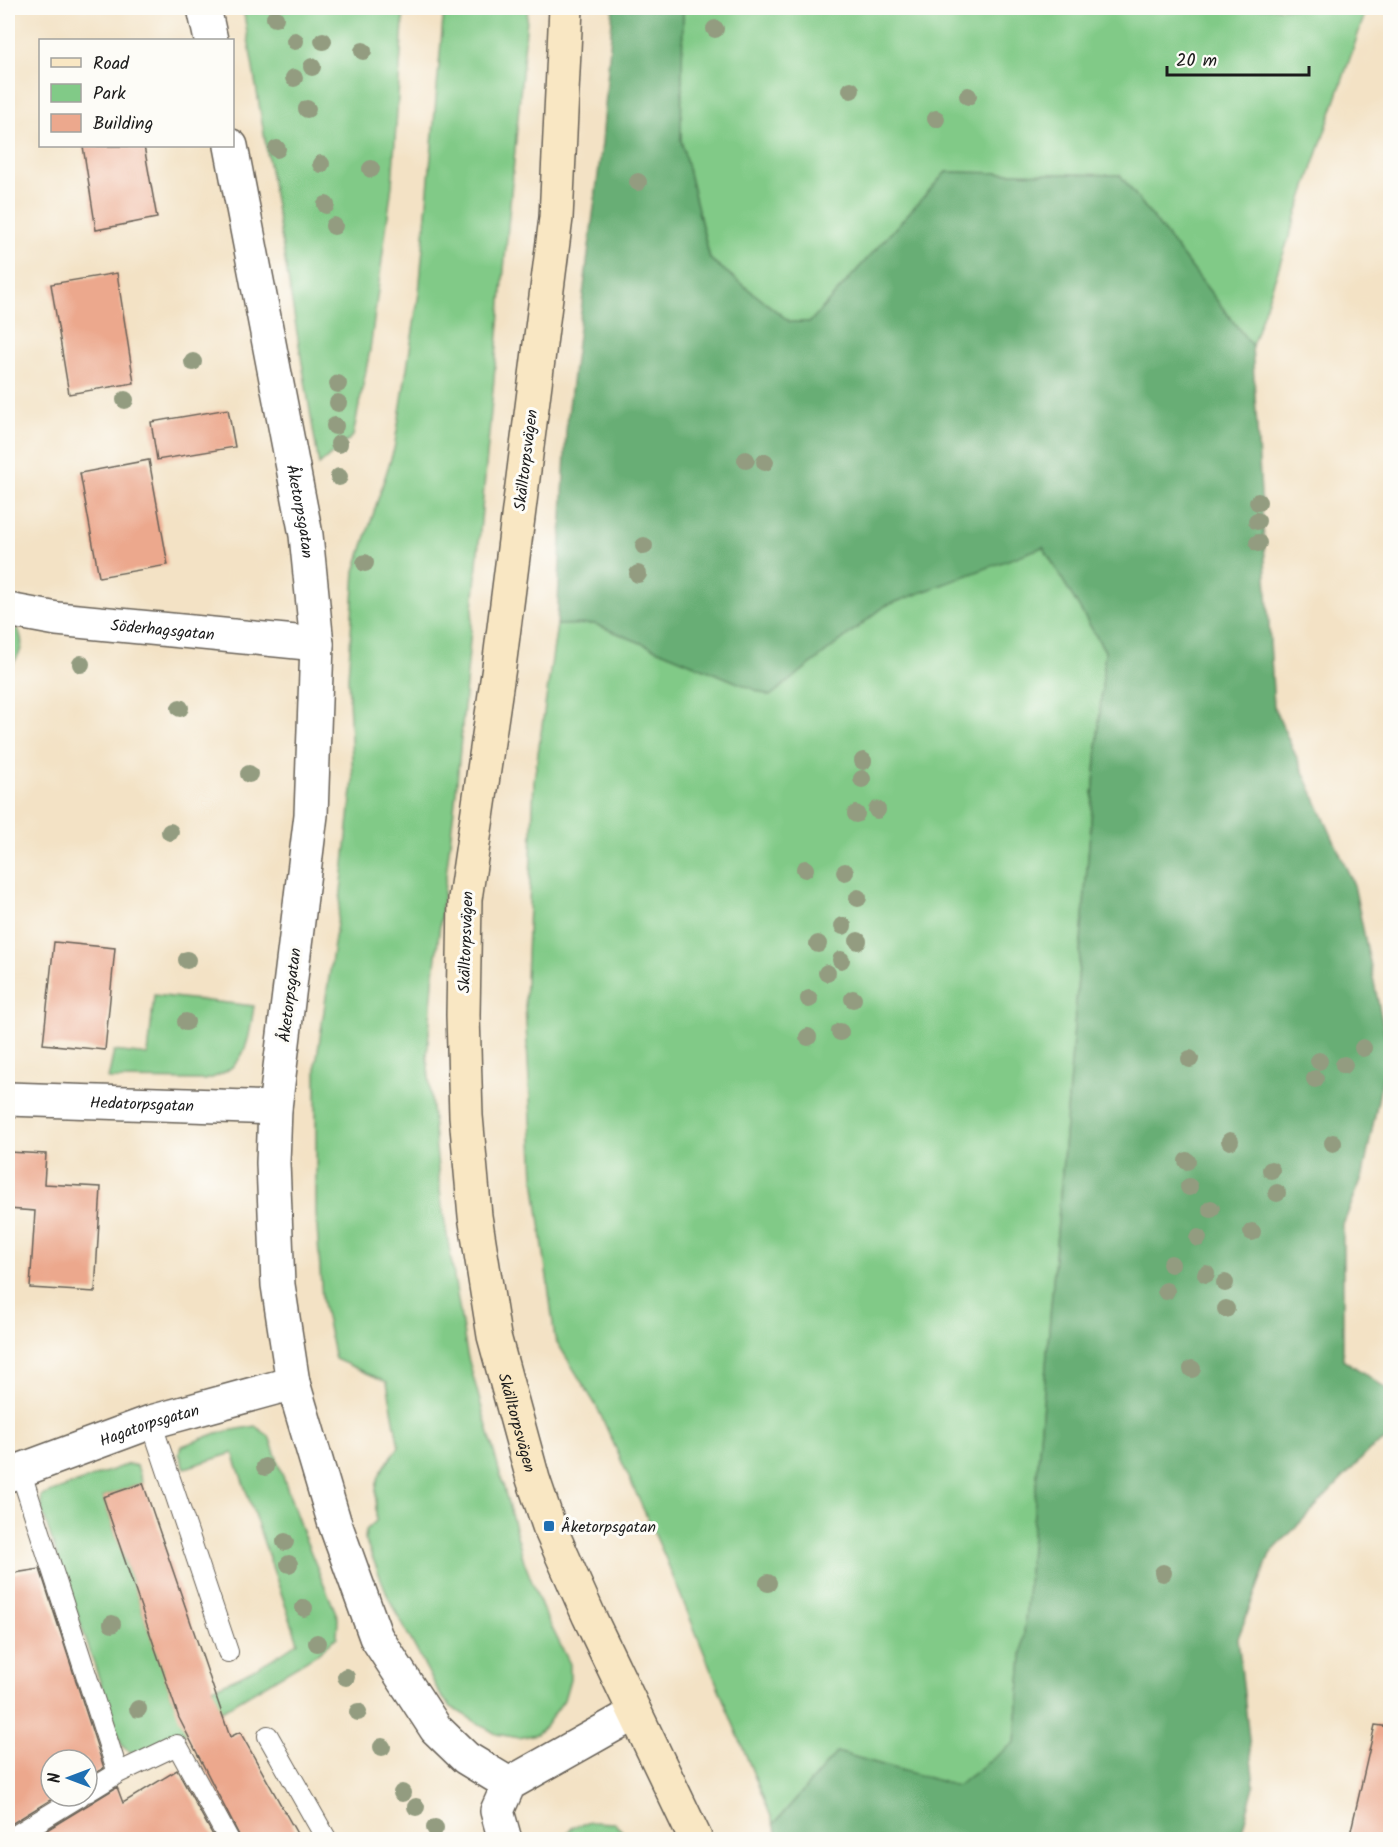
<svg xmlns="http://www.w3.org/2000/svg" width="1398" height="1847" viewBox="0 0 1398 1847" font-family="Kalam,sans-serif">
<rect width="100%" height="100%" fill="#fdfcf7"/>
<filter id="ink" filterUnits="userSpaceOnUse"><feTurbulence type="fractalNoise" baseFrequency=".0167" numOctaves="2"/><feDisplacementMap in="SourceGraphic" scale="12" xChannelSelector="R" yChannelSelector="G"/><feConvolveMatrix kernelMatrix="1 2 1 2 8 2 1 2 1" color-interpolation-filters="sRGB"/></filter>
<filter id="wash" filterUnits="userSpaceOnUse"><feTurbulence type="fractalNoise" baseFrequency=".008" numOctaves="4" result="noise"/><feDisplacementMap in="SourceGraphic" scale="24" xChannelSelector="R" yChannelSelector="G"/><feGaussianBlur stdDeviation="1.35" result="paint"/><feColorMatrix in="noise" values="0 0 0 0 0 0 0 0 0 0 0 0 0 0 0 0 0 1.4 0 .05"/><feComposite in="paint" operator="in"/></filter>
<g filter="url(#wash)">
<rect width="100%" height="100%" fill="#f3e2c5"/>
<path fill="#81ca87" stroke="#4e7352" stroke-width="1.5" d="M 243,8 L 404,8 L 392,185 L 370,350 L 353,436 L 319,465 Z
M 444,8 L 528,8 L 456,793 L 433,982 L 427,1057 L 441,1199 L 467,1354 L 524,1561 L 542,1608 L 570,1664 L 570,1679 L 564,1700 L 545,1727 L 537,1734 L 519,1738 L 496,1734 L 451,1707 L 441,1696 L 389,1599 L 365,1539 L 366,1530 L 376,1521 C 376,1480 372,1481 399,1447 L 387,1382 L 335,1359 L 322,1299 L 316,1213 L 316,1064 L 339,910 L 353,781 L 348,678 L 355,571 L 394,449 L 419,293 Z
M 683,8 L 1367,8 L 1252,346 L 1120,175 L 946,172 L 810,322 L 790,322 L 710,259 L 681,140 Z
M 1044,546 L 1105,651 L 1015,1743 L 957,1786 L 837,1752 L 774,1824 L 665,1557 L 597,1407 L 555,1339 L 534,1178 L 525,1005 L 534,780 L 557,625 L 595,624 L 770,696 L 885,606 Z
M 8,627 L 18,630 C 27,647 18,656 8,671 Z
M 154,995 L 254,1006 C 248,1043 247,1069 205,1080 L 108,1079 L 114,1051 L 148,1055 Z
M 255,1426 L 269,1436 L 302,1531 L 338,1618 L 337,1637 L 314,1656 L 158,1749 C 142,1754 135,1758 122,1746 L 42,1511 L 41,1496 L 128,1464 L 137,1466 L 143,1483 L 103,1497 L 174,1702 C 222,1686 256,1671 298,1642 L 233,1453 L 185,1468 L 179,1454 L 182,1446 L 217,1433 Z
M 590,1822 L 615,1823 L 629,1839 L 562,1839 L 573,1827 Z"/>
<path fill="#68ae74" stroke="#426548" stroke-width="1.5" d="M 613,8 L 683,8 L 681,140 L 710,259 L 790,322 L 810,322 L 946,172 L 1120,175 L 1252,346 L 1274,707 L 1354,885 L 1388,1050 L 1363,1175 L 1343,1225 L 1343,1359 L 1390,1391 L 1390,1437 L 1370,1450 L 1270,1554 L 1238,1638 L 1254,1786 L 1240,1839 L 780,1840 L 774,1824 L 837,1752 L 957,1786 L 1015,1742 L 1105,651 L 1043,547 L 885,606 L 770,696 L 595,624 L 557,625 L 566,431 L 602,143 Z"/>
<g id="blocks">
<path fill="#eca88d" d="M 83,146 L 144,146 L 157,218 L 96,230 Z
M 117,273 L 134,383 L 69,394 L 51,284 Z
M 228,409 L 235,447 L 157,460 L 151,422 Z
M 149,460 L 168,565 L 99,577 L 80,473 Z
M 54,942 L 115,948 L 105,1050 L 43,1044 Z
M 8,1152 L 46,1154 L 44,1184 L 101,1187 L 95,1292 L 30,1288 L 35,1211 L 8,1209 Z
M 143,1483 L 230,1737 L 240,1732 L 300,1839 L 241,1839 L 179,1718 L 103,1497 Z
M 40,1569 L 104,1768 L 87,1778 L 87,1760 L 51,1760 L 51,1796 L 57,1796 L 8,1826 L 8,1574 Z
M 1375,1725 L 1390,1727 L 1390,1839 L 1349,1839 Z
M 177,1770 L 215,1839 L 32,1839 L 117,1787 L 123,1803 Z"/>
</g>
</g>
<g filter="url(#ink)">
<use href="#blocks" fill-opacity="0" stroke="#676157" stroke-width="1.5"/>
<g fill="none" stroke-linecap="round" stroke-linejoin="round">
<g stroke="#676157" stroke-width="22">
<path id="lane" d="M 151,1422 L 228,1652
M 20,1470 L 118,1773
M 268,1736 L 327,1840
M 87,1792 L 118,1773 L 177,1745 L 229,1840
M 8,1840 L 80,1796"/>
</g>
<g stroke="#676157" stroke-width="36">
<g id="street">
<path d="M 204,8 L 211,40"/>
<path id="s1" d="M 231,146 L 306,535 L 317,644 L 311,815 L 275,1108 L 273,1163 L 278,1285 L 293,1383 L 334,1521 L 376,1637 L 436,1729 L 466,1758 L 509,1784"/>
<path id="s2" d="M 8,610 L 57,619 L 317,644"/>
<path id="s3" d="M 8,1099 L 275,1108"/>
<path id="s4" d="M 8,1475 L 151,1422 L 293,1383"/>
<path d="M 505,1840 L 497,1811 L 509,1784 L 635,1713"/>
</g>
</g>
<g stroke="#676157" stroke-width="36">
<g id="secondary">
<path id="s5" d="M 566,8 L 556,218 L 499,667 L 465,899 L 463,1015 L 466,1116 L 475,1216 L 494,1336 L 533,1479 L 549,1526 L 589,1616 L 696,1840"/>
</g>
</g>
<use href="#lane" stroke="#fff" stroke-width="20"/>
<use href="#street" stroke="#fff" stroke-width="33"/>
<use href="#secondary" stroke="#f9e7c3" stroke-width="33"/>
</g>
<g fill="#939c80">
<circle cx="275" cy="18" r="9"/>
<circle cx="715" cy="29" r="9"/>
<circle cx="295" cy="41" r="9"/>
<circle cx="323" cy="41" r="9"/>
<circle cx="363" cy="51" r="9"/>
<circle cx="312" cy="67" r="9"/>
<circle cx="294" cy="78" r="9"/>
<circle cx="851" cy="90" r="9"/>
<circle cx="968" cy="96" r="9"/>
<circle cx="307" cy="109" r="9"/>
<circle cx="936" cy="119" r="9"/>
<circle cx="277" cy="149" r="9"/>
<circle cx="321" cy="164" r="9"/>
<circle cx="371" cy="169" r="9"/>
<circle cx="638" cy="182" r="9"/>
<circle cx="326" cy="205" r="9"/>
<circle cx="334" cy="226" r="9"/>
<circle cx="193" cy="362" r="9"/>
<circle cx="338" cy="384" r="9"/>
<circle cx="125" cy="400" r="9"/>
<circle cx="338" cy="403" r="9"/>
<circle cx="335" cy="426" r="9"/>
<circle cx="339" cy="444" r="9"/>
<circle cx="746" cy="460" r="9"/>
<circle cx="765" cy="462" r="9"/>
<circle cx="339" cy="477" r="9"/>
<circle cx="1258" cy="502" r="9"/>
<circle cx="1257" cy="521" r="9"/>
<circle cx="1258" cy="543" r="9"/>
<circle cx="644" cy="546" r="9"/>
<circle cx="365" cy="563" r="9"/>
<circle cx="638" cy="574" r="9"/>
<circle cx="81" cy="664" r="9"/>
<circle cx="180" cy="708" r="9"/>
<circle cx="863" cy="761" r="9"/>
<circle cx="249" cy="774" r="9"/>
<circle cx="862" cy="779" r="9"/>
<circle cx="877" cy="810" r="9"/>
<circle cx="856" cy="814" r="9"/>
<circle cx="170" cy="832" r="9"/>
<circle cx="805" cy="869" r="9"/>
<circle cx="845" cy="872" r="9"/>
<circle cx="858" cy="898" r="9"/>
<circle cx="843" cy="926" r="9"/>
<circle cx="858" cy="941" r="9"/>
<circle cx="818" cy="944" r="9"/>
<circle cx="187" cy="960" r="9"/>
<circle cx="841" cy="960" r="9"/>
<circle cx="827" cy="973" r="9"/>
<circle cx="809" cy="999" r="9"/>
<circle cx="853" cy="999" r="9"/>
<circle cx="186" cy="1022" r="9"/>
<circle cx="840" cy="1032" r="9"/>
<circle cx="808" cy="1037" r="9"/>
<circle cx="1363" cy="1048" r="9"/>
<circle cx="1190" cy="1059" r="9"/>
<circle cx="1319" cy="1061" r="9"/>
<circle cx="1344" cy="1065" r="9"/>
<circle cx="1315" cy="1079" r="9"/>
<circle cx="1230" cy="1141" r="9"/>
<circle cx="1333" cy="1143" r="9"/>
<circle cx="1187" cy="1161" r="9"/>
<circle cx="1271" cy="1170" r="9"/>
<circle cx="1189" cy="1187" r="9"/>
<circle cx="1277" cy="1193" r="9"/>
<circle cx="1211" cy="1209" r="9"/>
<circle cx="1252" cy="1232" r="9"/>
<circle cx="1198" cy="1238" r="9"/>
<circle cx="1171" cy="1264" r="9"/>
<circle cx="1206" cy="1274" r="9"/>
<circle cx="1225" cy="1283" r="9"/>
<circle cx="1166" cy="1291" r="9"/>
<circle cx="1226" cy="1309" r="9"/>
<circle cx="1192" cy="1369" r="9"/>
<circle cx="265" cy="1467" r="9"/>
<circle cx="285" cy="1542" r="9"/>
<circle cx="289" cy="1564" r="9"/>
<circle cx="1163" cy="1573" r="9"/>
<circle cx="768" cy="1583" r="9"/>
<circle cx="304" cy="1608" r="9"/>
<circle cx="112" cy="1624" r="9"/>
<circle cx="317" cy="1643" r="9"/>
<circle cx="346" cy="1677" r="9"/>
<circle cx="138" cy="1709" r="9"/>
<circle cx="358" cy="1712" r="9"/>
<circle cx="382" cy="1747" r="9"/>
<circle cx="402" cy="1793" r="9"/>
<circle cx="416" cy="1807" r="9"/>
<circle cx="435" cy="1828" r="9"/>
</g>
</g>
<rect fill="#1f6fb2" stroke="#fdfcf7" stroke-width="2" x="543" y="1520" width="12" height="12" rx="3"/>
<g text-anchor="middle" stroke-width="6" stroke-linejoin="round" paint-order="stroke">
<g font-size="16" fill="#1c1c1c" stroke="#fdfcf7">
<text transform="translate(525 460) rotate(-83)" y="6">Skälltorpsvägen</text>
<text dy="6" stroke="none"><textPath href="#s1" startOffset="372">Åketorpsgatan</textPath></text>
<text dy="6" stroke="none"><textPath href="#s2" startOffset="156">Söderhagsgatan</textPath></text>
<text transform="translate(465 942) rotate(-88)" y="6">Skälltorpsvägen</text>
<text transform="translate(289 995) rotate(-83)" y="6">Åketorpsgatan</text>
<text dy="6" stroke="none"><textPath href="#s3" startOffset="134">Hedatorpsgatan</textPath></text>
<text dy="6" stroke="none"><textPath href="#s5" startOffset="1426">Skälltorpsvägen</textPath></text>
<text dy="6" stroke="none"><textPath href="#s4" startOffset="150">Hagatorpsgatan</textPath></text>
</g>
<g font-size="16" fill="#1c1c1c" stroke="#fdfcf7" text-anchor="start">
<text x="561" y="1532">Åketorpsgatan</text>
</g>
</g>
<rect width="1398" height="1847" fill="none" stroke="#fdfcf7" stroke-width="30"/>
<rect x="39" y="39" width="195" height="108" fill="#fdfcf7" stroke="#a3a29f" stroke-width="1.5"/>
<rect x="51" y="58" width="30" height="9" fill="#f9e7c3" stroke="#a3a29f" stroke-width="1.5"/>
<text x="93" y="69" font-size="18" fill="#1c1c1c">Road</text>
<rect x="51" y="84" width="30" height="18" fill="#81ca87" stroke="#a3a29f" stroke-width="1.5"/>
<text x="93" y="99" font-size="18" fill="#1c1c1c">Park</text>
<rect x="51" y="114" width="30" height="18" fill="#eca88d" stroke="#a3a29f" stroke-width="1.5"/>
<text x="93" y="129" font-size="18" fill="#1c1c1c">Building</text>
<g transform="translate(69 1778) rotate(270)"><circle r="28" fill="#fdfcf7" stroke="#a3a29f" stroke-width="1.5"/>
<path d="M0-4.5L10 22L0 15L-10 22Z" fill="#1f6fb2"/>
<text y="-9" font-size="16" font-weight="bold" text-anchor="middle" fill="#1c1c1c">N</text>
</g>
<path d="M1167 66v9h142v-9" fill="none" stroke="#1c1c1c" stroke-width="3"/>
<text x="1176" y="66" font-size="18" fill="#1c1c1c" stroke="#fdfcf7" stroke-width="4.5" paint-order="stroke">20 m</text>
</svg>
